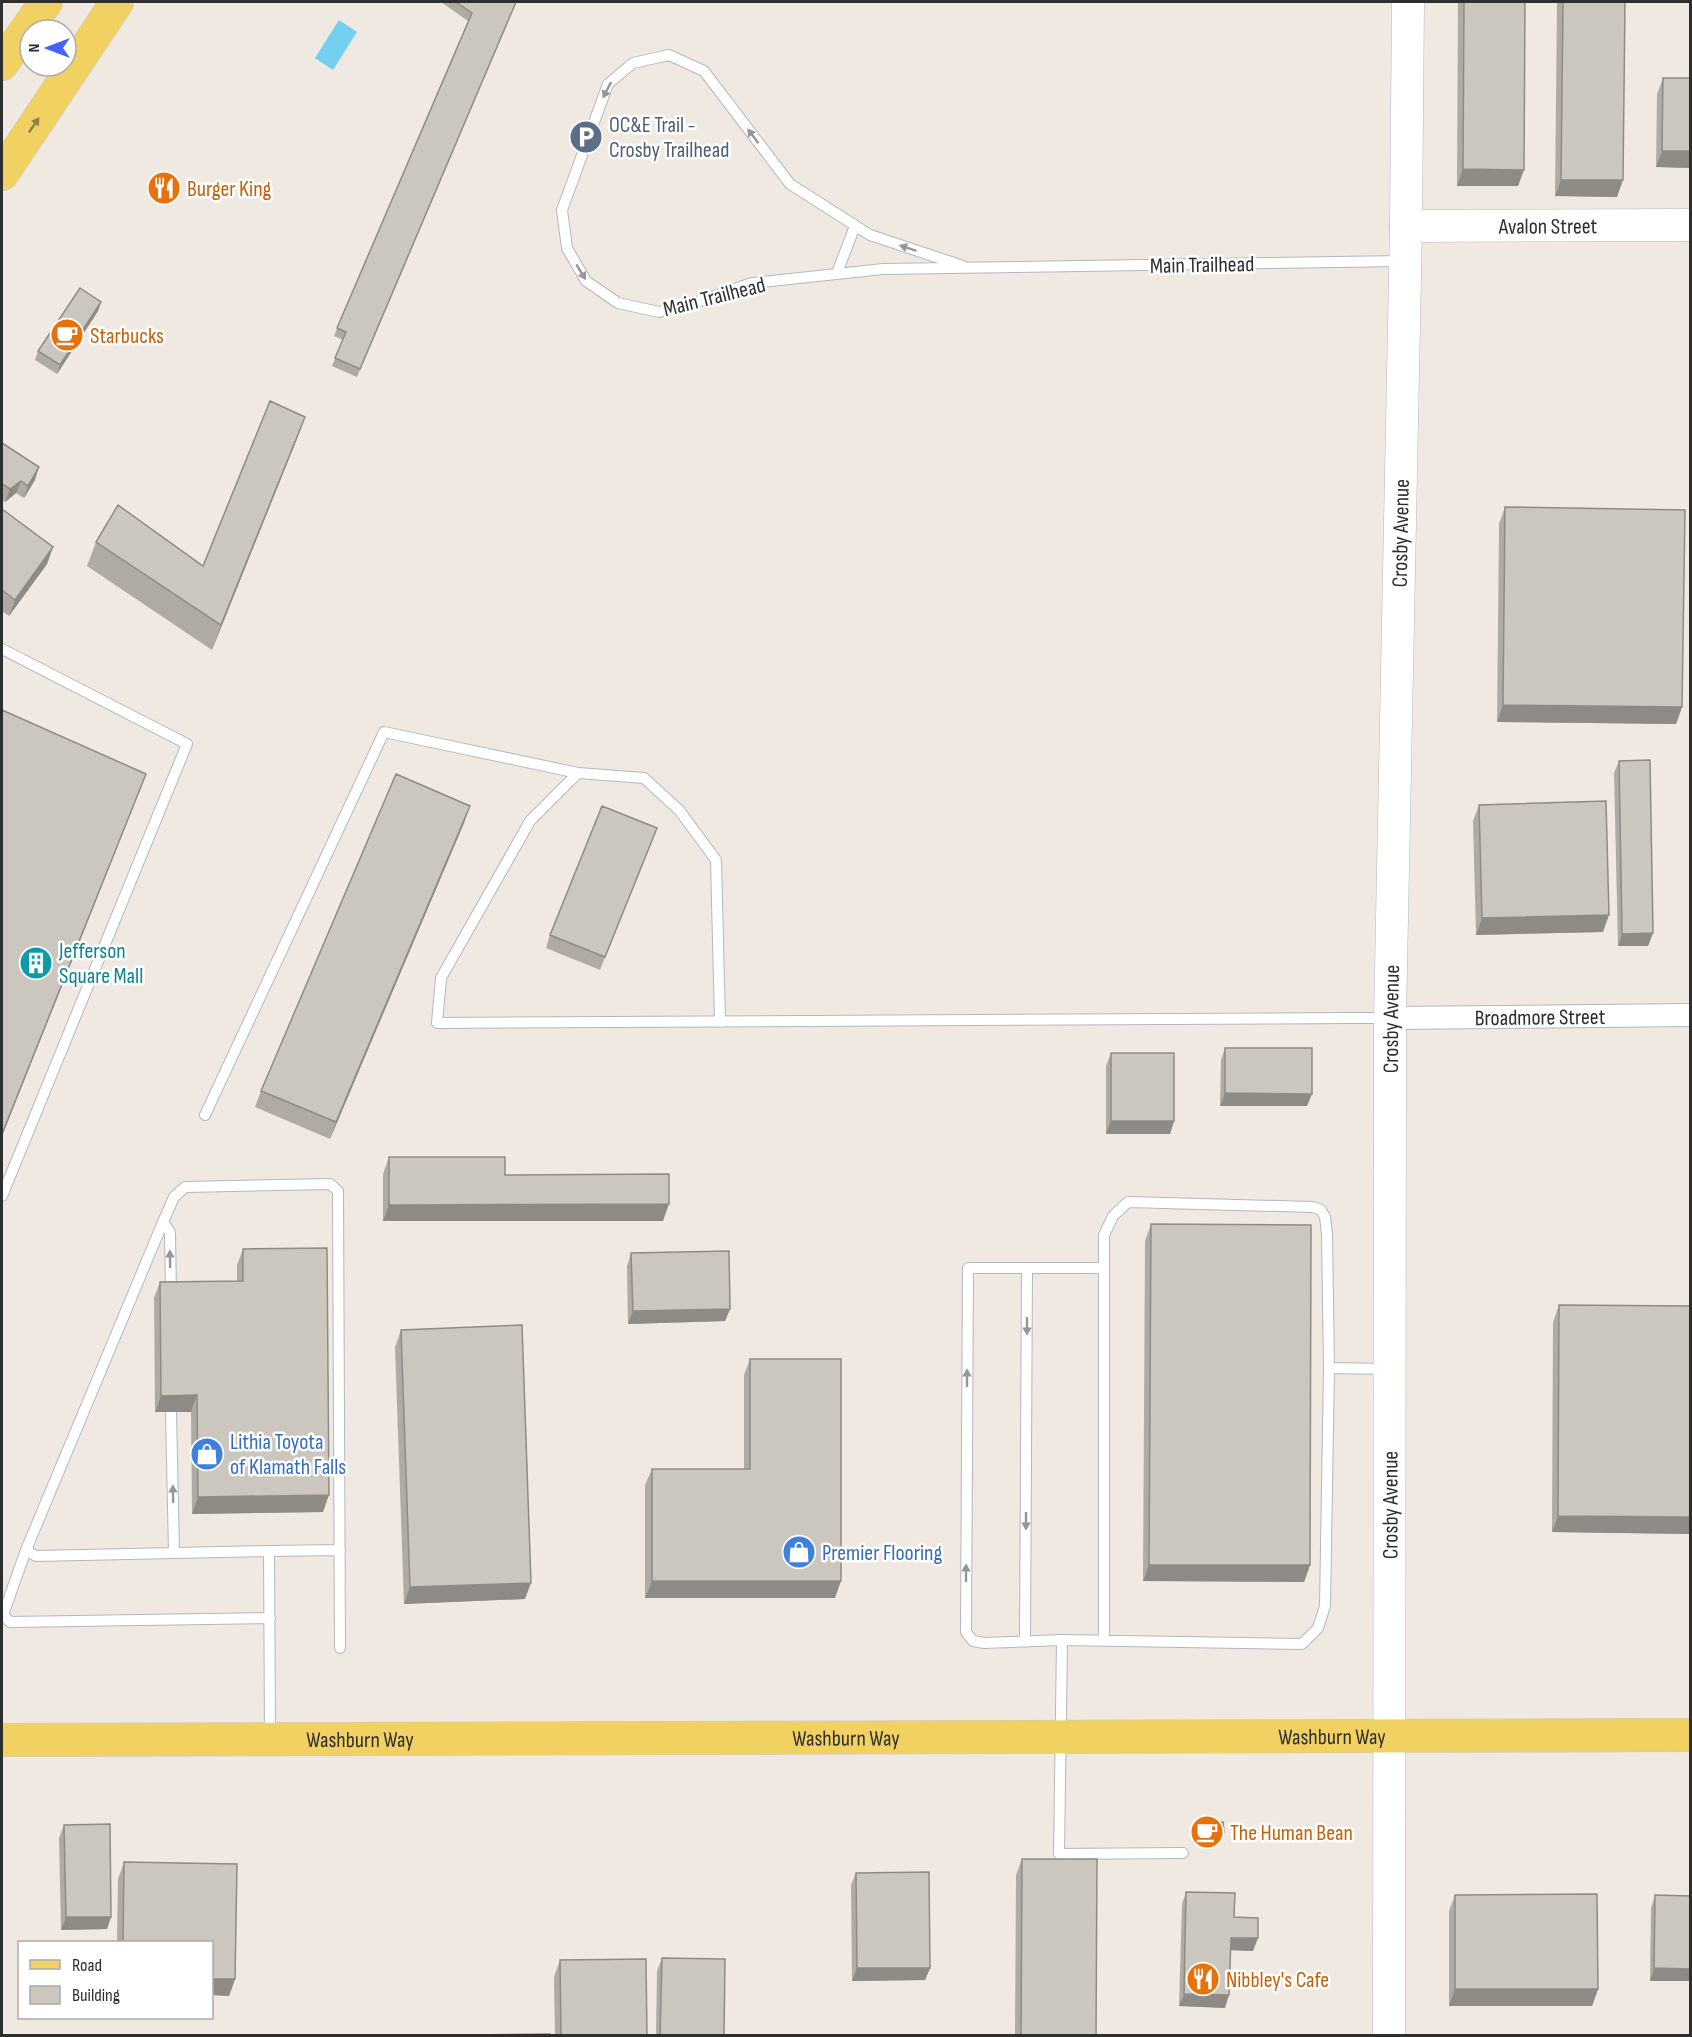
<svg xmlns="http://www.w3.org/2000/svg" width="1692" height="2037" viewBox="0 0 1692 2037" font-family="'Sofia Sans Condensed',sans-serif">
<rect width="100%" height="100%" fill="#efe9e1"/>
<path fill="#75cff0" d="M 339,20 L 357,32 L 333,70 L 315,58 Z"/>
<g fill="none" stroke-linecap="round" stroke-linejoin="round">
<g stroke="#b4b7c1" stroke-width="12">
<path id="lane" d="M 963,266 L 870,235 L 790,184 L 704,71 L 669,55 L 633,63 L 608,84 L 562,210 L 567,248 L 586,281 L 618,303 L 659,312 L 700,301 L 752,283 L 883,269 L 1404,261
M 837,273 L 855,226
M 2,649 L 187,744 L 2,1196
M 720,1022 L 716,860 L 679,810 L 644,778 L 578,773 L 530,821 L 441,978 L 437,1023 L 1350,1018 L 1387,1018
M 205,1115 L 384,732 L 578,773
M 163,1222 L 170,1232 L 171,1295
M 1329,1368 L 1387,1369
M 171,1412 L 174,1553
M 26,1550 L 36,1556 L 269,1551
M 270,1618 L 10,1622 L 3,1615 L 26,1550 L 163,1222 L 174,1197 L 185,1187 L 330,1184 L 338,1191 L 340,1648
M 1062,1640 L 984,1643 L 973,1641 L 966,1632 L 968,1268 L 1104,1268
M 1104,1641 L 1104,1235 L 1113,1216 L 1128,1202 L 1313,1207 L 1321,1210 L 1325,1217 L 1327,1234 L 1329,1368 L 1325,1606 L 1318,1628 L 1302,1644 L 1062,1640 L 1059,1854 L 1183,1853
M 1025,1642 L 1027,1268
M 270,1735 L 269,1551 L 340,1550"/>
</g>
<g stroke="#b4b7c1" stroke-width="24">
<g id="street">
<path id="s1" d="M 1390,1018 L 1690,1015"/>
</g>
</g>
<g stroke="#b4b7c1" stroke-width="33">
<g id="secondary">
<path id="s2" d="M 1406,226 L 1690,225"/>
<path id="s3" d="M 1389,2036 L 1390,1018 L 1406,226 L 1408,2"/>
</g>
</g>
<g stroke="#c9c9c9" stroke-width="34">
<g id="primary">
<path d="M 2,64 L 46,2"/>
<path d="M 2,174 L 117,2"/>
<path id="s4" d="M 2,1740 L 1690,1735"/>
</g>
</g>
<use href="#lane" stroke="#fff" stroke-width="10"/>
<use href="#street" stroke="#fff" stroke-width="22"/>
<use href="#secondary" stroke="#fff" stroke-width="32"/>
<use href="#primary" stroke="#f2d163" stroke-width="33"/>
</g>
<path fill="#afaba4" d="M 441,2 L 516,2 L 357,377 L 332,366 L 343,340 L 334,336 L 468,21 Z
M 1458,2 L 1525,2 L 1518,186 L 1457,186 Z
M 1557,2 L 1625,2 L 1617,197 L 1555,196 Z
M 1663,78 L 1690,78 L 1690,168 L 1656,167 L 1657,94 Z
M 101,302 L 98,311 L 57,374 L 35,360 L 38,351 Z
M 296,441 L 212,650 L 87,566 L 96,542 L 203,566 Z
M 2,443 L 35,480 L 24,498 L 16,493 L 5,502 L 2,500 Z
M 1505,507 L 1682,707 L 1676,724 L 1497,722 L 1499,524 Z
M 2,509 L 53,547 L 47,564 L 9,616 L 2,611 Z
M 1619,761 L 1653,933 L 1648,946 L 1618,946 L 1614,773 Z
M 1479,805 L 1603,932 L 1476,935 L 1473,821 Z
M 464,823 L 330,1139 L 255,1107 L 261,1091 Z
M 652,841 L 600,970 L 546,948 L 550,935 Z
M 1225,1048 L 1307,1106 L 1220,1106 L 1221,1060 Z
M 1111,1053 L 1174,1121 L 1170,1134 L 1106,1134 L 1106,1066 Z
M 389,1157 L 663,1221 L 383,1221 L 383,1174 Z
M 1151,1224 L 1310,1565 L 1304,1582 L 1143,1581 L 1145,1241 Z
M 243,1249 L 323,1512 L 192,1514 L 191,1412 L 155,1412 L 154,1298 L 160,1282 L 237,1281 L 237,1265 Z
M 631,1253 L 730,1309 L 725,1321 L 628,1324 L 627,1266 Z
M 1559,1305 L 1690,1306 L 1690,1534 L 1552,1532 L 1553,1322 Z
M 401,1330 L 525,1599 L 404,1604 L 395,1347 Z
M 750,1359 L 835,1598 L 645,1598 L 645,1485 L 652,1469 L 744,1469 L 744,1375 Z
M 1194,1823 L 1224,1832 L 1222,1837 L 1192,1838 L 1192,1827 Z
M 64,1825 L 111,1917 L 107,1929 L 61,1930 L 59,1838 Z
M 1022,1859 L 1096,2036 L 1015,2036 L 1016,1875 Z
M 124,1862 L 237,1864 L 235,1979 L 229,1996 L 212,1995 L 212,1942 L 117,1942 L 118,1879 Z
M 856,1873 L 930,1968 L 925,1980 L 852,1981 L 851,1885 Z
M 1186,1892 L 1234,1917 L 1253,1951 L 1230,1950 L 1225,2008 L 1179,2006 L 1182,1904 Z
M 1455,1895 L 1598,1989 L 1592,2006 L 1449,2006 L 1449,1911 Z
M 1655,1895 L 1690,1896 L 1690,1981 L 1650,1981 L 1651,1908 Z
M 662,1958 L 724,2036 L 656,2036 L 657,1971 Z
M 560,1960 L 647,2036 L 555,2036 L 554,1977 Z"/>
<path fill="#8e8b86" d="M 1662,151 L 1690,151 L 1690,168 L 1656,167 Z
M 1463,169 L 1524,170 L 1518,186 L 1457,186 Z
M 1561,180 L 1623,180 L 1617,197 L 1555,196 Z
M 101,302 L 98,311 L 57,374 L 60,365 Z
M 305,417 L 296,441 L 212,650 L 221,625 Z
M 39,467 L 35,480 L 24,498 L 28,486 Z
M 21,481 L 16,493 L 5,502 L 10,489 Z
M 53,547 L 47,564 L 9,616 L 15,600 Z
M 1503,705 L 1682,707 L 1676,724 L 1497,722 Z
M 146,774 L 140,790 L 2,1136 L 2,1134 Z
M 470,806 L 464,823 L 330,1139 L 336,1122 Z
M 1609,915 L 1603,932 L 1476,935 L 1482,918 Z
M 1653,933 L 1648,946 L 1618,946 L 1622,934 Z
M 1225,1093 L 1312,1094 L 1307,1106 L 1220,1106 Z
M 1111,1121 L 1174,1121 L 1170,1134 L 1106,1134 Z
M 669,1204 L 663,1221 L 383,1221 L 389,1205 Z
M 730,1309 L 725,1321 L 628,1324 L 633,1311 Z
M 197,1395 L 191,1412 L 155,1412 L 161,1396 Z
M 329,1495 L 323,1512 L 192,1514 L 198,1497 Z
M 1558,1516 L 1690,1517 L 1690,1534 L 1552,1532 Z
M 1149,1565 L 1310,1565 L 1304,1582 L 1143,1581 Z
M 652,1581 L 841,1581 L 835,1598 L 645,1598 Z
M 531,1583 L 525,1599 L 404,1604 L 410,1587 Z
M 1224,1832 L 1222,1837 L 1192,1838 L 1194,1834 Z
M 66,1917 L 111,1917 L 107,1929 L 61,1930 Z
M 1231,1938 L 1258,1938 L 1253,1951 L 1226,1950 Z
M 857,1968 L 930,1968 L 925,1980 L 852,1981 Z
M 1654,1968 L 1690,1969 L 1690,1981 L 1650,1981 Z
M 212,1979 L 235,1979 L 229,1996 L 212,1995 Z
M 1455,1989 L 1598,1989 L 1592,2006 L 1449,2006 Z
M 1184,1994 L 1229,1995 L 1225,2008 L 1179,2006 Z"/>
<path fill="#cbc7bf" stroke="#8e8b86" stroke-width="1.5" d="M 456,2 L 516,2 L 360,369 L 335,358 L 346,332 L 337,328 L 472,13 Z
M 1464,2 L 1525,2 L 1524,170 L 1463,169 Z
M 1563,2 L 1625,2 L 1623,180 L 1561,180 Z
M 1663,78 L 1690,78 L 1690,151 L 1662,151 Z
M 80,288 L 101,302 L 60,365 L 38,351 Z
M 270,401 L 305,417 L 221,625 L 96,542 L 118,505 L 203,566 Z
M 2,443 L 39,467 L 28,486 L 21,481 L 10,489 L 2,484 Z
M 1505,507 L 1685,510 L 1682,707 L 1503,705 Z
M 2,509 L 53,547 L 15,600 L 2,590 Z
M 2,710 L 146,774 L 2,1134 Z
M 1650,760 L 1653,933 L 1622,934 L 1619,761 Z
M 396,774 L 470,806 L 336,1122 L 261,1091 Z
M 1606,801 L 1609,915 L 1482,918 L 1479,805 Z
M 602,806 L 657,828 L 605,957 L 550,935 Z
M 1225,1048 L 1312,1048 L 1312,1094 L 1225,1093 Z
M 1111,1053 L 1174,1053 L 1174,1121 L 1111,1121 Z
M 389,1157 L 505,1157 L 505,1175 L 669,1174 L 669,1204 L 389,1205 Z
M 1151,1224 L 1311,1225 L 1310,1565 L 1149,1565 Z
M 327,1248 L 329,1495 L 198,1497 L 197,1395 L 161,1396 L 160,1282 L 243,1281 L 243,1249 Z
M 729,1251 L 730,1309 L 633,1311 L 631,1253 Z
M 1559,1305 L 1690,1306 L 1690,1517 L 1558,1516 Z
M 522,1325 L 531,1583 L 410,1587 L 401,1330 Z
M 750,1359 L 841,1359 L 841,1581 L 652,1581 L 652,1469 L 750,1469 Z
M 1223,1822 L 1224,1832 L 1194,1834 L 1194,1823 Z
M 110,1824 L 111,1917 L 66,1917 L 64,1825 Z
M 1022,1859 L 1097,1859 L 1096,2036 L 1021,2036 Z
M 124,1862 L 237,1864 L 235,1979 L 212,1979 L 212,1942 L 123,1942 Z
M 929,1872 L 930,1968 L 857,1968 L 856,1873 Z
M 1186,1892 L 1235,1893 L 1234,1917 L 1258,1918 L 1258,1938 L 1231,1938 L 1229,1995 L 1184,1994 Z
M 1597,1894 L 1598,1989 L 1455,1989 L 1455,1895 Z
M 1655,1895 L 1690,1896 L 1690,1969 L 1654,1968 Z
M 662,1958 L 725,1959 L 724,2036 L 660,2036 Z
M 646,1959 L 647,2036 L 561,2036 L 560,1960 Z
M 550,2034 L 550,2036 L 390,2036 Z"/>
<defs><path id="oneway-solid" d="M-6-.8H1V-3.2L6.5 0L1 3.2V.8H-6Z" transform="scale(1.5)"/></defs>
<g fill="#969696">
<use href="#oneway-solid" transform="translate(607 90) rotate(117)"/>
<use href="#oneway-solid" transform="translate(753 136) rotate(-127)"/>
<use href="#oneway-solid" transform="translate(908 248) rotate(-162)"/>
<use href="#oneway-solid" transform="translate(581 272) rotate(59)"/>
<use href="#oneway-solid" transform="translate(170 1259) rotate(-91)"/>
<use href="#oneway-solid" transform="translate(1027 1326) rotate(90)"/>
<use href="#oneway-solid" transform="translate(967 1378) rotate(-90)"/>
<use href="#oneway-solid" transform="translate(173 1494) rotate(-91)"/>
<use href="#oneway-solid" transform="translate(1026 1521) rotate(90)"/>
<use href="#oneway-solid" transform="translate(966 1573) rotate(-90)"/>
</g>
<use fill="#908048" href="#oneway-solid" transform="translate(34 125) rotate(-56)"/>
<defs>
<g id="parking-disc" transform="scale(1.725)"><circle r="9.5" fill="#5c6f8a" stroke="#fff"/><path d="M-3.5-5.5H1a3.5 3.5 0 0 1 0 7H-1V5.5H-3.5ZM-1-3.4V-.6H.8a1.4 1.4 0 0 0 0-2.8Z" fill="#fff"/></g>
<g id="restaurant-disc" transform="scale(1.725)"><circle r="9.5" fill="#e8710a" stroke="#fff"/><path d="M-5-6h1v4h1v-4h1v4h1v-4h1v5L-1.5 .5V6h-2V.5L-5-1ZM5-6V6H3V1.5H1.5Q1.5-4 5-6Z" fill="#fff"/></g>
<g id="cafe-disc" transform="scale(1.725)"><circle r="9.5" fill="#e8710a" stroke="#fff"/><path d="M-5.5-4.5H6V0H3Q3 3.5 0 3.5H-2.5Q-5.5 3.5-5.5 0ZM3-3.2v2h1.7v-2ZM-6 4.5H4V6H-6Z" fill="#fff"/></g>
<g id="building-disc" transform="scale(1.725)"><circle r="9.5" fill="#0f9aa8" stroke="#fff"/><path d="M-4-6H4V6H1V3H-1V6H-4ZM-2.5-4.3h1.7v1.8h-1.7ZM.8-4.3h1.7v1.8H.8ZM-2.5-1h1.7V.8h-1.7ZM.8-1h1.7V.8H.8Z" fill="#fff"/></g>
<g id="shop-disc" transform="scale(1.725)"><circle r="9.5" fill="#3f7fe0" stroke="#fff"/><path d="M-5-2.5h2.3a2.7 3.5 0 0 1 5.4 0H5L5.5 6h-11ZM-1.5-2.5h3a1.5 2.3 0 0 0-3 0Z" fill="#fff"/></g>
</defs>
<g fill-rule="evenodd">
<use href="#parking-disc" x="586" y="137"/>
<use href="#restaurant-disc" x="164" y="188"/>
<use href="#cafe-disc" x="67" y="335"/>
<use href="#building-disc" x="36" y="963"/>
<use href="#shop-disc" x="207" y="1454"/>
<use href="#shop-disc" x="799" y="1552"/>
<use href="#cafe-disc" x="1207" y="1832"/>
<use href="#restaurant-disc" x="1203" y="1979"/>
</g>
<g text-anchor="middle" stroke-width="5" stroke-linejoin="round" paint-order="stroke">
<g font-size="22" fill="#4e5e75" stroke="#fff" text-anchor="start">
<text x="609" y="132">OC&amp;E Trail -<tspan x="609" dy="25">Crosby Trailhead</tspan></text>
</g>
<g font-size="22" fill="#c56008" stroke="#fff" text-anchor="start">
<text x="187" y="196">Burger King</text>
<text x="90" y="343">Starbucks</text>
<text x="1230" y="1840">The Human Bean</text>
<text x="1226" y="1987">Nibbley's Cafe</text>
</g>
<g font-size="22" fill="#2e2e2e" stroke="#fff">
<text dy="8" stroke="none"><textPath href="#s2" startOffset="142">Avalon Street</textPath></text>
<text transform="translate(1202 264) rotate(-1)" y="8">Main Trailhead</text>
<text transform="translate(714 296) rotate(-14)" y="8">Main Trailhead</text>
<text dy="8" stroke="none"><textPath href="#s3" startOffset="1503">Crosby Avenue</textPath></text>
<text dy="8" stroke="none"><textPath href="#s1" startOffset="150">Broadmore Street</textPath></text>
<text dy="8" stroke="none"><textPath href="#s3" startOffset="1017">Crosby Avenue</textPath></text>
<text dy="8" stroke="none"><textPath href="#s3" startOffset="531">Crosby Avenue</textPath></text>
<text dy="8" stroke="none"><textPath href="#s4" startOffset="1330">Washburn Way</textPath></text>
<text dy="8" stroke="none"><textPath href="#s4" startOffset="844">Washburn Way</textPath></text>
<text dy="8" stroke="none"><textPath href="#s4" startOffset="358">Washburn Way</textPath></text>
</g>
<g font-size="22" fill="#0d838f" stroke="#fff" text-anchor="start">
<text x="59" y="958">Jefferson<tspan x="59" dy="25">Square Mall</tspan></text>
</g>
<g font-size="22" fill="#366cbe" stroke="#fff" text-anchor="start">
<text x="230" y="1449">Lithia Toyota<tspan x="230" dy="25">of Klamath Falls</tspan></text>
<text x="822" y="1560">Premier Flooring</text>
</g>
</g>
<rect width="1692" height="2037" fill="none" stroke="#2e2e2e" stroke-width="6"/>
<rect x="18" y="1941" width="195" height="78" fill="#ffffff" stroke="#ababab" stroke-width="1.5"/>
<rect x="30" y="1960" width="30" height="9" fill="#f2d163" stroke="#ababab" stroke-width="1.5"/>
<text x="72" y="1971" font-size="18" fill="#2e2e2e">Road</text>
<rect x="30" y="1986" width="30" height="18" fill="#cbc7bf" stroke="#ababab" stroke-width="1.5"/>
<text x="72" y="2001" font-size="18" fill="#2e2e2e">Building</text>
<g transform="translate(48 48) rotate(270)"><circle r="28" fill="#ffffff" stroke="#ababab" stroke-width="1.5"/>
<path d="M0-4.5L10 22L0 15L-10 22Z" fill="#4264fb"/>
<text y="-9" font-size="16" font-weight="bold" text-anchor="middle" fill="#2e2e2e">N</text>
</g>
</svg>
